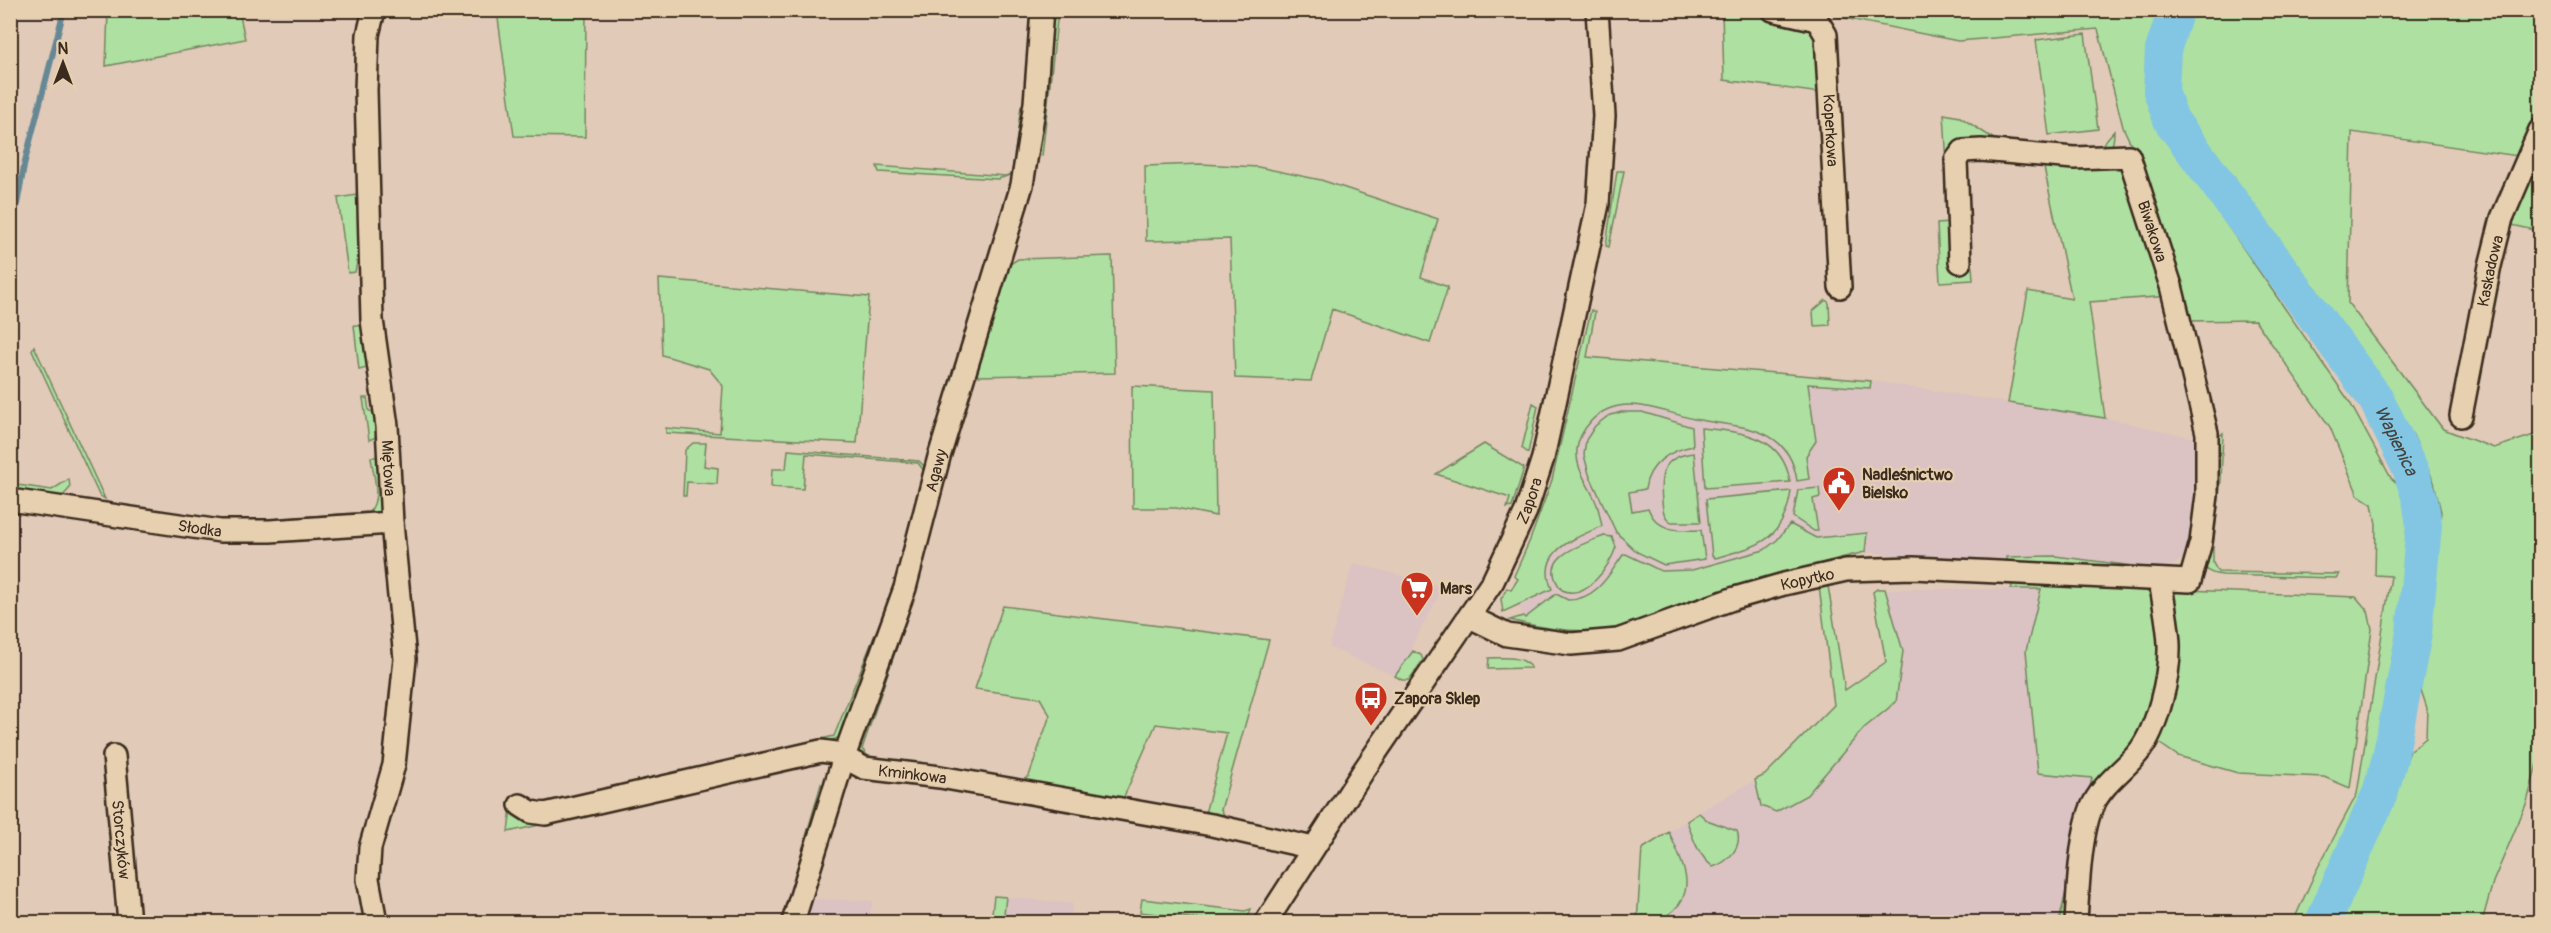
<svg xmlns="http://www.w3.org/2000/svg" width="2551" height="933" viewBox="0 0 2551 933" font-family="Pangolin,sans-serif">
<rect width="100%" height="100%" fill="#e1cab8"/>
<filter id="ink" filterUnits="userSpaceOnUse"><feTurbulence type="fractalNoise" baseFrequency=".0167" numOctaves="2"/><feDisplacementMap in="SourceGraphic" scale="12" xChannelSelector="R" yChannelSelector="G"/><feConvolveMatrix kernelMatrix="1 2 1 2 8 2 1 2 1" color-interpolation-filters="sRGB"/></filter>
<g filter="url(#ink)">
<path fill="#dbc2c3" d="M 1586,357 L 1871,381 L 2105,418 L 2198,439 L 2190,549 L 2187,556 L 2165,570 L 2055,556 L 1956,560 L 1865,552 L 1752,582 L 1525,619 L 1517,605 Z
M 1353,563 L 1443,587 L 1411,647 L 1413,651 L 1395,676 L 1329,647 Z
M 1877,589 L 2041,589 L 2026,651 L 2092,777 L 2059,922 L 1637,922 L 1642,849 L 1711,805 L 1765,775 L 1834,705 L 1891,662 Z
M 1006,897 L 1072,904 L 1071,922 L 1003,922 Z
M 813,899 L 873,901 L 867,922 L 806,922 Z"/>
<path fill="#aee0a1" stroke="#748560" stroke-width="1.5" d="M 1947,10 L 2159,11 L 2152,34 L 2150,70 L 2154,107 L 2164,134 L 2349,401 L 2391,478 L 2404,489 L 2411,512 L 2412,545 L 2403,634 L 2394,679 L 2385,700 L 2379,748 L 2369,791 L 2319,903 L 2313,922 L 2293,922 L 2315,873 L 2357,794 L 2391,576 L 2375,575 L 2376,524 L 2372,504 L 2358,495 L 2330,427 L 2255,320 L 2187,321 L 2139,161 L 2123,127 L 2098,29 L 1958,41 L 1839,17 L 1839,11 L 1906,11 L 1945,18 Z
M 108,11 L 239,11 L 245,39 L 106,66 Z
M 497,11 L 586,11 L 585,137 L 514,136 Z
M 1049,11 L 1058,11 L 1042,156 L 1036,154 Z
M 1722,11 L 1748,11 L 1805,21 L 1819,33 L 1820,93 L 1724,80 Z
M 2184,11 L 2540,11 L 2540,92 L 2536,115 L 2518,156 L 2352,132 L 2348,303 L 2443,429 L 2494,448 L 2540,433 L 2540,753 L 2527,802 L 2493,882 L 2482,922 L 2335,922 L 2339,910 L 2382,826 L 2410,751 L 2426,738 L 2427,708 L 2418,681 L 2425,647 L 2441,512 L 2434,482 L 2413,435 L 2332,319 L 2183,119 L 2173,86 L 2172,48 Z
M 2085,34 L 2098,129 L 2049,135 L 2036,40 Z
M 1021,106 L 1023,112 L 1014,174 L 998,179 L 879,172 L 877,166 L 1006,176 L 1012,173 Z
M 1944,114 L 1960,117 L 1994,139 L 2073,151 L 2102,145 L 2114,131 C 2114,137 2114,144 2110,149 C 2094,165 1987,141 1962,146 C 1949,154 1951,166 1952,179 L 1948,181 Z
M 2540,140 L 2540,231 L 2507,224 Z
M 1965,158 L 1973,280 L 1940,282 L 1937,224 L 1950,223 Z
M 2043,163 L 2117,165 L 2129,174 L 2169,296 L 2089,302 L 2105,418 L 2008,403 L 2028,291 L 2072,299 Z
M 1201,164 L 1258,167 L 1321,180 L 1438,219 L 1421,277 L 1448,287 L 1430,343 L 1332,309 L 1311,381 L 1235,378 L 1230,239 L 1146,241 L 1145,166 Z
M 1617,171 L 1624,171 L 1609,247 L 1606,246 Z
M 357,195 C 358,221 362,246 355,272 L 348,273 L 338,198 Z
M 1112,256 L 1115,373 L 978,376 L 977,373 L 1010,264 L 1018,259 Z
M 659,279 L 869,297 L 857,443 L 666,433 L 666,428 L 720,433 L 723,386 L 709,369 L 662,355 Z
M 1826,300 L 1829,303 L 1830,325 L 1814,326 L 1813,311 Z
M 1591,310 L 1595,312 L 1587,357 L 1871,381 L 1870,388 L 1808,384 L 1816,441 L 1806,456 L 1809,479 L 1797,481 C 1789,423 1737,428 1694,419 C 1659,411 1620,391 1591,421 C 1584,429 1578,439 1577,449 C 1575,469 1588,483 1595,500 C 1599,508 1600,518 1602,526 C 1575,539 1535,550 1552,589 L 1503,612 L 1501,599 L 1507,588 L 1511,590 L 1518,579 L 1514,576 L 1530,540 L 1552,480 Z
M 354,325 L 362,326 L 367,368 L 359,370 Z
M 34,346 L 105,499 L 99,495 L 32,350 Z
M 1132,386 L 1214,390 L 1216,516 L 1176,508 L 1133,508 Z
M 363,398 L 367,398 L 369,411 L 378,413 L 381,435 L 369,440 Z
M 1533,403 L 1538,406 L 1528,453 L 1522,448 Z
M 1621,412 L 1642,412 L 1692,427 L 1693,446 C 1670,450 1648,464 1645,489 L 1629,492 L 1632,511 L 1648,508 C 1657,532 1679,531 1701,530 L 1705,559 L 1664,565 L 1637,552 L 1616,532 L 1589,474 L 1584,455 L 1586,440 L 1595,426 L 1608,416 Z
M 1701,428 C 1740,432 1783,434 1790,482 L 1705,488 Z
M 2223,433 L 2221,480 L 2213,547 L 2213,563 L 2218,572 L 2339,574 L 2336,578 L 2223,575 C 2213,574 2209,573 2203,565 L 2217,438 Z
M 693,443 L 706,443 L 704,466 L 718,468 L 717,484 L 687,482 L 686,496 L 683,496 L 685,450 Z
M 1484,444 L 1524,468 L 1512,507 L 1507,508 L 1510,498 L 1436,474 Z
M 788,450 L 919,461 L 927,469 L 925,472 L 918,463 L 806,454 L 803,489 L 771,487 L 772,469 L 786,469 Z
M 1694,453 L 1701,522 L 1671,522 C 1663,516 1663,510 1662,501 C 1659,473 1663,456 1694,453 Z
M 371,457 L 379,457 L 385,507 L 376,515 L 364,519 L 244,521 L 369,512 C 382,499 373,474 371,457 Z
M 69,479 L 70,488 L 60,499 L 11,494 L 10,484 L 52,490 Z
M 1819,488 L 1820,497 L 1813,499 L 1818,531 L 1814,531 L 1793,517 L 1798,490 Z
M 1791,491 C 1784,541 1758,546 1715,558 L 1712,556 L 1706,499 Z
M 1790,524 L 1816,538 L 1867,533 L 1865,552 C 1810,565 1755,581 1701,597 C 1675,605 1650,619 1624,626 C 1588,636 1545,629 1510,620 L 1523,616 L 1525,618 L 1556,594 L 1568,600 C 1596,600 1609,575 1623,555 L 1626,554 L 1661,571 L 1692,570 L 1764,550 L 1777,540 Z
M 1604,536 L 1612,537 L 1616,547 C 1610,566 1586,601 1562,590 C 1535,557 1581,545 1604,536 Z
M 2055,556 L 2165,570 L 2010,565 L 2006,557 Z
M 2019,581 L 2142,588 L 2153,596 L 2162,662 L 2142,738 L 2098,780 L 2072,922 L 2059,922 L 2092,778 L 2038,773 L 2026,651 L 2041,589 L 2011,589 L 2013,583 Z
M 1819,586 L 1828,586 L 1845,690 L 1886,662 L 1873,592 L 1877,589 L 1885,589 L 1903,651 L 1896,702 L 1864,728 L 1807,795 L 1776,812 L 1761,806 L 1755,780 L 1765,775 L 1834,705 Z
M 2187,590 L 2356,597 L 2368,611 L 2372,629 L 2350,788 L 2324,777 L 2238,773 L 2178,756 L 2153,739 L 2172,596 L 2178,591 Z
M 1003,606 L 1269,640 L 1221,810 L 1228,821 L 1204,817 L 1227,733 L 1156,724 L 1122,801 L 867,761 L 856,753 L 902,617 L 907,617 L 862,749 L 868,756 L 1020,782 L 1029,776 L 1050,715 L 1040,698 L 975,689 Z
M 880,622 L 884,625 L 841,737 L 807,748 L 681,772 L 834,736 Z
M 1413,651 L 1421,655 L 1423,660 L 1409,680 L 1402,680 L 1395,676 Z
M 1489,658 C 1502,658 1524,655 1531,668 L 1488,669 Z
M 821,784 L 826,792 L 796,898 L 787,903 Z
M 511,808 L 548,823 L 508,832 Z
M 1699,813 L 1707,820 L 1737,831 C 1743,847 1728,862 1713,867 C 1698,855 1693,839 1687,821 Z
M 1669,832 C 1680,859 1699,888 1673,911 C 1663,920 1650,923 1637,922 L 1642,849 Z
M 994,896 L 1006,897 L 1003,922 L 991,922 Z
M 1142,899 L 1245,911 L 1251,909 L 1246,922 L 1226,922 L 1140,912 Z"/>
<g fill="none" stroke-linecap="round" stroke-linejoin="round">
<path stroke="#668894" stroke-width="6" d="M 10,242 L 25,161 L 64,10
M 10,252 L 15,264 L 10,279"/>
<path stroke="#82c6e3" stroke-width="36" id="s1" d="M 2176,10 L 2163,50 L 2161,91 L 2171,120 L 2376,399 L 2411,471 L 2420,499 L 2424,525 L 2414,633 L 2390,758 L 2380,793 L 2323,922"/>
<g stroke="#3b2a1e" stroke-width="26">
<g id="minor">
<path id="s2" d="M 374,10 L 368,35 L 366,90 L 372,320 L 387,426 L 392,523 L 405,659 L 394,765 L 370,848 L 368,879 L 376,922"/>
<path id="s3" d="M 1773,10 L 1817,20 L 1826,35 L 1840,287"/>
<path id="s4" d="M 2461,416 L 2490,266 L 2502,218 L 2540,130"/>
<path id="s5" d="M 10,500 L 220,531 L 270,531 L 392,523"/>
<path id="s6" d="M 1470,617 L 1507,635 L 1571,644 L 1618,640 L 1735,598 L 1784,584 L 1846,570 L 1913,568 L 2190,581 L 2201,542 L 2207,495 L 2207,433 L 2171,286 L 2129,156 L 2074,158 L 1981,150 L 1963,151 L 1956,160 L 1960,262"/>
<path id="s7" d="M 114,756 L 129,922"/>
<path id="s8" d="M 520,805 L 531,812 L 545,814 L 821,751 L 836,753 L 864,768 L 940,777 L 1212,825 L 1313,848"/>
<path id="s9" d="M 793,922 L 844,757 L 905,588 L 939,457 L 1022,185 L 1035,103 L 1042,10"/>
<path id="s10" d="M 1266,922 L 1364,770 L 1493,581 L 1526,511 L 1543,458 L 1598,204 L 1604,116 L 1597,10"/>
<path d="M 2076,922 C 2078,890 2080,838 2091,809 C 2101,785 2122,772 2138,753 C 2158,728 2170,675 2169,644 C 2168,622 2163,601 2160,580"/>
</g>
</g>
<use href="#minor" stroke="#e6d0af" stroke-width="21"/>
</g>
</g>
<defs>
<g id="civic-pin" transform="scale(1.725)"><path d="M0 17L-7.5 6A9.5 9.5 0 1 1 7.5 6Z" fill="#c8321e" stroke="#e6d0af"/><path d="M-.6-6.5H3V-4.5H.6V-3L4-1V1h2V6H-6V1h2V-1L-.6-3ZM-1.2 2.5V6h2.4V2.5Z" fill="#fff"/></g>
<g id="supermarket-pin" transform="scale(1.725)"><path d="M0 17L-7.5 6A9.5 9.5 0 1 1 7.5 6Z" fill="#c8321e" stroke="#e6d0af"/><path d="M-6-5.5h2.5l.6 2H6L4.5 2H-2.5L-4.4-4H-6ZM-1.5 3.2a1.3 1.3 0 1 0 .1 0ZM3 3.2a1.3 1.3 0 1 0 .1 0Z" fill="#fff"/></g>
<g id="bus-pin" transform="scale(1.725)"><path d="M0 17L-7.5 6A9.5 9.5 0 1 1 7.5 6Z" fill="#c8321e" stroke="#e6d0af"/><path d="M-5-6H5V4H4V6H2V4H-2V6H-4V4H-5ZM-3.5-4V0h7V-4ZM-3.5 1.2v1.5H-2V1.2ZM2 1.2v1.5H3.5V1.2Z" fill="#fff"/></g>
</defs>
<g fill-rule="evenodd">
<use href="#civic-pin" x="1839" y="483"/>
<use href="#supermarket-pin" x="1417" y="588"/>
<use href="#bus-pin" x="1371" y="698"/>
</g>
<g text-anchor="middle" stroke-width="4.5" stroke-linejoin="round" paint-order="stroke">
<g font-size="16" fill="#3b2a1e" stroke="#e6d0af">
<text dy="6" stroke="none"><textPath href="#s3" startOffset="158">Koperkowa</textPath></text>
<text transform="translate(2153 231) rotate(72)" y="6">Biwakowa</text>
<text dy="6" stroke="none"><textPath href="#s4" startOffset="148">Kaskadowa</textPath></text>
<text dy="6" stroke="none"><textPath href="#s2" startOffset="460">Miętowa</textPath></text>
<text dy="6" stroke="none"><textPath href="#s9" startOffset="474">Agawy</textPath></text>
<text dy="6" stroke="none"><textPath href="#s10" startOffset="498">Zapora</textPath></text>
<text dy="6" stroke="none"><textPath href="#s5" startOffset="192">Słodka</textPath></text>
<text dy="6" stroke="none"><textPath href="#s6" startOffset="352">Kopytko</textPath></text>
<text dy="6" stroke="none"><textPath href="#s8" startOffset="406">Kminkowa</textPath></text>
<text dy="6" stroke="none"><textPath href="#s7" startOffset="84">Storczyków</textPath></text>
</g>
<g font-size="16" font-weight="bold" fill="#3b2a1e" stroke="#e6d0af" text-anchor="start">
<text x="1862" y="480">Nadleśnictwo<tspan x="1862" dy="18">Bielsko</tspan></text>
<text x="1440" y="594">Mars</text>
<text x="1394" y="704">Zapora Sklep</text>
</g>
<g font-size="18" font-style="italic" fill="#46413c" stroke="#e6d0af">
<text dy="6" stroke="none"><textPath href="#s1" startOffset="506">Wapienica</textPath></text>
</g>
</g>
<rect width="2551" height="933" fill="none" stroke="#e6d0af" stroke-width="36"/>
<rect x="18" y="18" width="2515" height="897" fill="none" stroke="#3b2a1e" stroke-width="2" filter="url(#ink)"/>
<g transform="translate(63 63)" stroke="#e6d0af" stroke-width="4.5" paint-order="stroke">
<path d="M0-4.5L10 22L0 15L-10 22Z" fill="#3b2a1e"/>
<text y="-9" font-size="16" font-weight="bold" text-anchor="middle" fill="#3b2a1e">N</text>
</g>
</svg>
